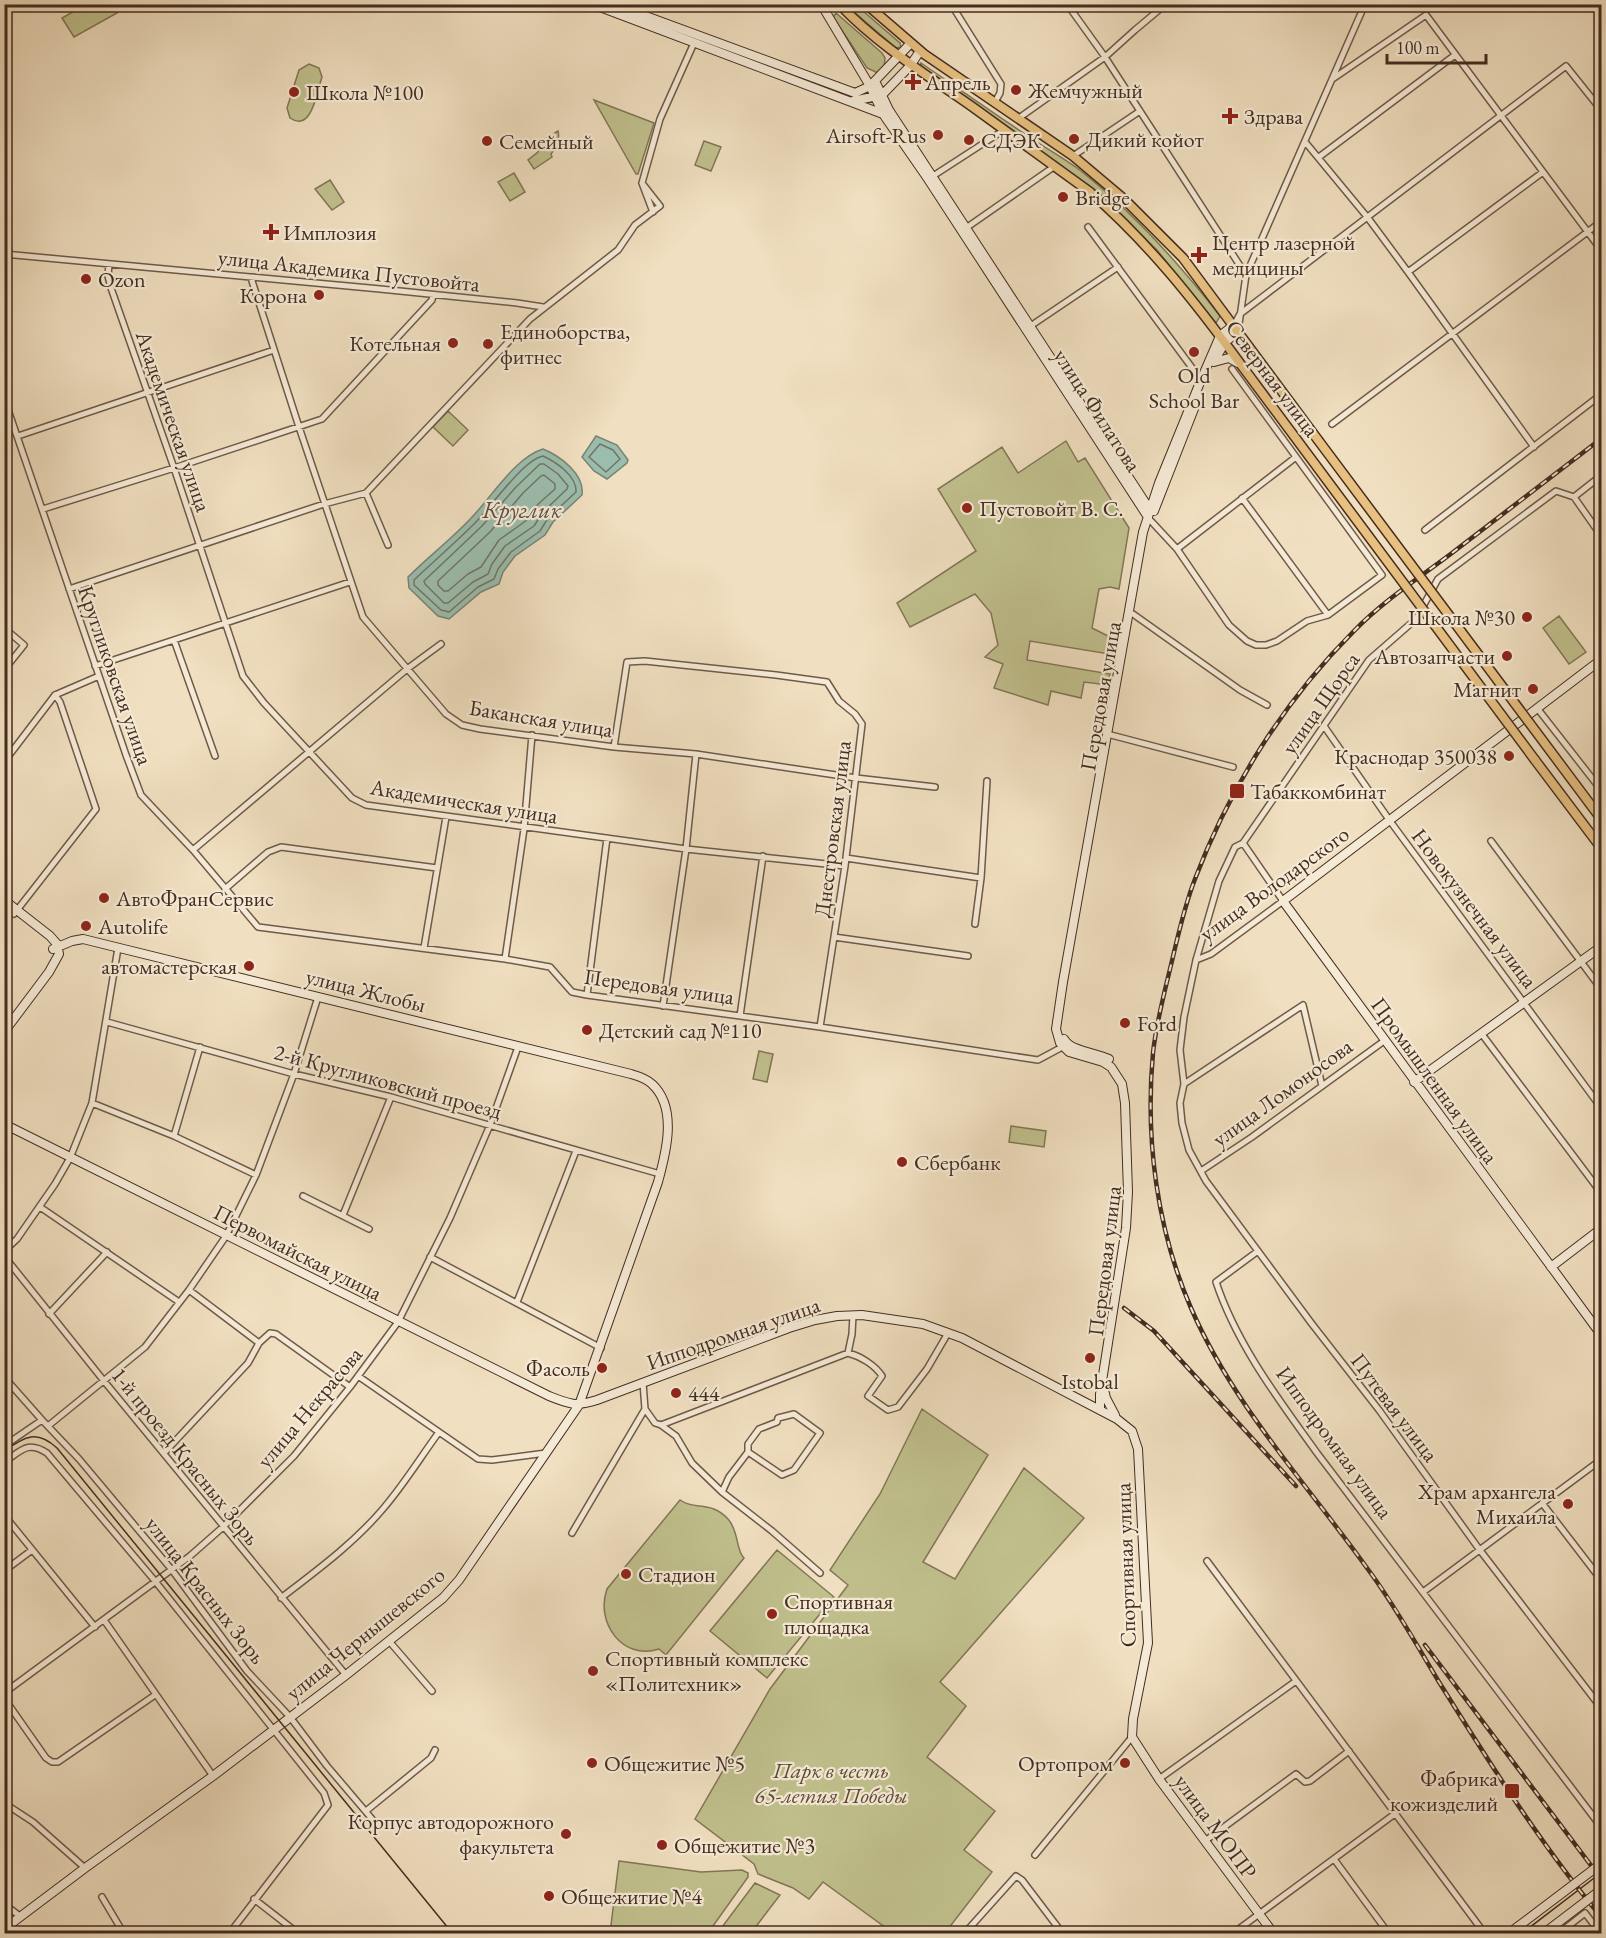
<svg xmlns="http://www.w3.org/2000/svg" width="1606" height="1938" viewBox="0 0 1606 1938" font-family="'EB Garamond',serif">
<rect width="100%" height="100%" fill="#f0dfc0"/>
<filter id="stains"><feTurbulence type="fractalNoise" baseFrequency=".00333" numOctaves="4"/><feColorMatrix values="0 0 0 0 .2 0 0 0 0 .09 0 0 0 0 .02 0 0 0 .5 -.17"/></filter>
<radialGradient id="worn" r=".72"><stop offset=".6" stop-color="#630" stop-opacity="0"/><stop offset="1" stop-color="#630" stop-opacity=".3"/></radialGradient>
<path fill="#c0c08d" stroke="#827656" stroke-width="1.5" d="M 85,5 L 112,5 L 117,13 L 74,37 L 62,18 Z
M 846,5 L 856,5 L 900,43 L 901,47 L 896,48 Z
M 836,13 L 882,53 L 885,58 L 884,68 L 878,73 L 867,68 L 833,17 Z
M 921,63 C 958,88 994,114 1031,138 C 1047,149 1065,159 1081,171 C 1134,213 1178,262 1220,316 L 1216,323 L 1157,250 L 1103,198 L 1074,175 L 920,66 Z
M 309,64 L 319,68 L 322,77 C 317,91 312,133 290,118 L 287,108 L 299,70 Z
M 594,100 L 654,123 L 638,174 L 636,174 Z
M 558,131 C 560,139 557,148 551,154 L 552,157 L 534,169 L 528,160 L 538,152 L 539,143 Z
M 704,141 L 721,147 L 711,171 L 695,165 Z
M 514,173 L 525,192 L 510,201 L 498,182 Z
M 330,180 L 344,202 L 332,210 L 315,189 Z
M 448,411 L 468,430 L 453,446 L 433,427 Z
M 1066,441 L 1078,462 L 1085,458 L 1129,528 L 1119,589 L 1110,587 L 1099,589 L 1092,628 L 1112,638 L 1109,654 L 1030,641 L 1027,660 L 1110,674 L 1108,685 L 1084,682 L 1081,698 L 1051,691 L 1048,705 L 994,688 L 1003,664 L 985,657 L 998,645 L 991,613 L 975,594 L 910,627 L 897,603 L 976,551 L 938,489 L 1002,447 L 1018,473 Z
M 1559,616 L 1586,652 L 1569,664 L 1543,628 Z
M 759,1051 L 773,1054 L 767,1082 L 753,1079 Z
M 1011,1126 L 1046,1131 L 1044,1147 L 1009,1142 Z
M 922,1409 L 988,1455 L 923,1562 L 955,1579 L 1024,1468 L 1084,1518 L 940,1682 L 966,1706 L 927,1757 L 995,1811 L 964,1850 L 992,1872 L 945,1933 L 893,1933 L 823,1882 L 809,1899 L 793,1888 L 758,1874 L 754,1864 L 695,1819 L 770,1689 L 848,1585 L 830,1570 L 880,1494 Z
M 680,1500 C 695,1511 710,1500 728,1519 C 739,1531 736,1551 744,1558 L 666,1655 L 659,1649 C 622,1661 595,1622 607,1589 Z
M 777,1550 L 834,1597 L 767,1678 L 710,1631 Z
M 619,1861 L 701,1872 L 742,1870 L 748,1873 L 748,1877 L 708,1933 L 610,1933 Z
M 755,1883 L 780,1895 L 751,1933 L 722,1933 L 719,1931 Z"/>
<path fill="#9bbdad" stroke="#788375" stroke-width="1.5" d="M 596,436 L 617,445 L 628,460 L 627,463 L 607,479 L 594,471 L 582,457 Z
M 543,449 C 560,456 585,474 582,495 L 553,522 L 545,535 L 515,556 L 503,572 L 499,584 L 481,592 L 449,619 L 438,616 L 409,588 L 408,577 C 429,556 453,538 473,516 C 492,496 516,457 543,449 Z"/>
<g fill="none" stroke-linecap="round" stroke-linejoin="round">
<path stroke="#707566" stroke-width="1.5" d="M 600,444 L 613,450 L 620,459 L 606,472 L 589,457 Z
M 543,456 C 556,462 577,476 576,492 L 548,518 L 540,531 L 511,552 L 498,569 L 494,579 L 478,587 L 449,612 L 441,610 L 414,585 L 414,580 C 434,561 455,543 475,523 C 491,507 523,460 543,456 Z
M 540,464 L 544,464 L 558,474 L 568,486 L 567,489 L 543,512 L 534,526 L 505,546 L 492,564 L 488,574 L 473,582 L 448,603 L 444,603 L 425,584 L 424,581 L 482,526 L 516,487 Z
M 544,475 L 555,484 L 555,489 L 536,506 L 527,520 L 499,540 L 481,567 L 468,574 L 448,591 L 444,591 L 438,585 L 438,581 L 490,532 L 523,493 L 541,476 Z"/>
<g stroke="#6f5a48" stroke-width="8">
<path id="street" d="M 951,4 L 1001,84 L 1000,93 L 995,102
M 1067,4 L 1105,57 L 1246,275
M 1334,78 L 1426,15 L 1602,251
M 1019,118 L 1105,57 L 1135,30 L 1166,4
M 1306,143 L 1368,218 L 1408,272 L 1534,447
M 1073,156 L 1140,111
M 1319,157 L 1455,55
M 933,176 L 1004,130
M 653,212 L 642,183 L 660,119 L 694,43
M 1088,227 L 1201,380
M 966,228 L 1055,166
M 4,254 L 380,289 L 517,303 L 543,307
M 109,264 L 108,276 L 111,288 L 174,468 L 243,676 L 264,703 L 352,798 L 366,805 L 686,849 L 845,866
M 1408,272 L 1543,172
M 253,277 L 252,281 L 299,427 L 363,617 L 446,714 L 462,725 L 480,729 L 614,747 L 696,754 L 856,778 L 935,787
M 1234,325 L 1240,314 L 1566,66 L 1602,111
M 1029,327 L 1118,267
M 1238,331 L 1246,275 L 1365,4
M 4,398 L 126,755 L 141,795 L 193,850 L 258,927 L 505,959 L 550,967 L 572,992 L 587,995 L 820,1027 L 1038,1060 L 1066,1045
M 1332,424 L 1602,221
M 18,436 L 274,350
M 366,493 L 388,545
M 1574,497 L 1556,491 L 1438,579 L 1416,619 L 1369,660 L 1243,843 L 1235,847 L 1219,881 L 1196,960 L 1184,1017 L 1180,1050 L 1184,1084 L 1180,1103 L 1182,1123 L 1189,1150 L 1206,1181 L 1312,1324 L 1379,1410 L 1479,1549 L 1602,1709
M 1574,497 L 1602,537
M 1574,497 L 1602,475
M 1242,498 L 1328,615
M 43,509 L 174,468 L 322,419 L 432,300 L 433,295
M 1151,521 L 1177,549 L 1229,625 L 1247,641 L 1256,645 L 1266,645 L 1277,641 L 1307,621 L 1328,615 L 1382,575 L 1232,369
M 1425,530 L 1602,394
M 1177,549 L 1296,457
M 69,589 L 324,504 L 366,493 L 530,319 L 618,250 L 635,225 L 660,206 L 642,183
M 1133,614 L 1240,690 L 1267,705
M 4,628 L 24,645 L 4,670
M 174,640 L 215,756
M 95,666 L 350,582
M 55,695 L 99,676
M 1537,708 L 1602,791
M 1324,726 L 1390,821 L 1602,1109
M 1111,735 L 1233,767
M 614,747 L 627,662 L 645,661 L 776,675 L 827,682 L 839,701 L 855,714 L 862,724 L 845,866 L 820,1027
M 4,762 L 55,695
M 1491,841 L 1602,990
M 193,850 L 407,669 L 441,644
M 846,858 L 981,878
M 225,889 L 268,852 L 281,847 L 437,868
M 14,914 L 96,809 L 60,702 L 55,695
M 975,924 L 981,878 L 987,781
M 834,937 L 968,956
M 424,948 L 446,817
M 505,959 L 524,829 L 532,735
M 1196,960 L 1211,954 L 1283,901 L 1243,843
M 587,995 L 607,838
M 663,1006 L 686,849 L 696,754
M 740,1016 L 763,856
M 107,1022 L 294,1074 L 391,1097 L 660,1174
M 1481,1033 L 1602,1194
M 1184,1084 L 1303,1005 L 1322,1086
M 92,1103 L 174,1136 L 256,1175
M 174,1136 L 200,1047
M 1201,1171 L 1252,1137 L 1384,1041
M 303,1196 L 369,1229
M 40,1207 L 179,1302
M 343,1215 L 391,1097
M 4,1251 L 17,1239 L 55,1184 L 70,1158 L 92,1103 L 118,948
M 1258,1251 L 1216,1282 C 1237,1345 1279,1400 1317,1453 L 1602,1828
M 4,1256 L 104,1381 L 346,1675
M 430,1257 L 601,1348
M 189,1290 L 259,1343 L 270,1333 L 276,1334 L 350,1387
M 517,1302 L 576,1151
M 49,1314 L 107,1252
M 848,1353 C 860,1356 875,1365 882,1376 L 868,1396 L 888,1410 L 898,1407 L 927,1369 L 948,1333
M 358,1376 L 478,1459 L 492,1460 L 546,1453
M 4,1377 L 42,1420 L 79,1459 L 172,1570 L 247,1671 L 290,1717 L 327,1766 L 378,1826
M 645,1409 L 655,1423 L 661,1425 L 848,1353 L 852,1334 L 853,1315
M 661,1425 L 676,1436 L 692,1463 L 722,1492 L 772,1531 L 820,1573
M 48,1426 L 145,1347 L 189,1290 L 226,1236 L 256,1175 L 294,1074 L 318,997
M 4,1446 L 42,1420
M 164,1453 L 248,1363 L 259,1343
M 4,1462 C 21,1451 28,1440 47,1453 L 155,1581 L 324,1793 L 328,1805 L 229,1934
M 722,1492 L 729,1477 L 748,1452 L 748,1444 L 759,1429 L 777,1422 L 778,1418 L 794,1414 L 820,1433 L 794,1470 L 782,1475 L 748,1452
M 1542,1503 L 1602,1581
M 4,1515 L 95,1627
M 572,1533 L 645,1409 L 643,1383
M 1207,1561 L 1485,1934
M 4,1571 L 32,1550
M 1423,1592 L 1602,1459
M 281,1598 C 316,1571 353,1544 382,1510 C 403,1486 420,1458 439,1432
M 104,1620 L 213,1776
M 389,1641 L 432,1691
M 4,1693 L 190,1556 L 223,1527 L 294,1456 L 350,1387 L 398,1322 L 450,1218 L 490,1125 L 518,1047
M 4,1698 L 46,1758 L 52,1762 L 58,1762 L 155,1695
M 1159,1779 L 1296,1681
M 4,1803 L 33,1822 L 85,1868
M 366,1811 L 431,1758 L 435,1750
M 1205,1841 L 1296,1774 L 1305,1782 L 1310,1781 L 1349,1751
M 1035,1855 L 1132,1737
M 1334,1859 L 1389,1934
M 102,1897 L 124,1934
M 254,1899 L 299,1934
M 4,1904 L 21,1917
M 964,1934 L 1016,1876 L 1022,1880 L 1063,1934
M 1232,1934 L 1396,1813
M 1558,1934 L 1585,1913 L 1601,1934"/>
</g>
<g stroke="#442d20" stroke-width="10">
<path id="secondary" d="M 592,4 L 883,114
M 613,4 L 855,93 L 870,86 L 910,44
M 821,4 L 870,86 L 883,114 L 928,179 L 1148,517
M 875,81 L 889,110 L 1150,510
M 853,101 L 882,95 L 910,66 L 920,51
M 1216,358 L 1225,342 L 1238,332
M 1214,362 L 1229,358 L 1238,363
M 1154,511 L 1199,396
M 1602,659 L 1283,901 L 1602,1336
M 4,900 L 50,936 L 57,944 L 59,954 L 49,972 L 4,1032
M 1064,1039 C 1072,1052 1095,1052 1109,1059
M 1414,1082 L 1602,946
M 4,1124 L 549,1396 C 569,1404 576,1407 597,1400 L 789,1328 L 815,1320 L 837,1316 L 862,1315 L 923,1324 L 962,1338 L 1117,1419 L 1132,1431 L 1138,1449 L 1148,1643 L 1133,1719 L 1132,1737 L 1159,1779 L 1274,1934
M 1551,1267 L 1602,1228
M 1104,1390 L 1106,1398 L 1115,1415
M 1100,1408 L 1100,1394 L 1126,1228 L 1128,1192 L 1125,1103 L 1122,1084 L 1111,1067 L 1103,1062 L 1069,1052 L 1060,1043 L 1056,1029 L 1063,982 L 1143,532 L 1159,483 L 1201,380 L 1220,336 L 1234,325
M 4,1929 L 85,1868 L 213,1776 L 346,1675 L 443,1598 L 459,1580 L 579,1405 L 658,1182 C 666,1153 678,1108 652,1084 C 647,1079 638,1076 631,1074 L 83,939 L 72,941 L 53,949"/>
</g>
<g stroke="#442d20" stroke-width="11">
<path id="primary" d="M 839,4 C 879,46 927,75 974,108 C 1013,136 1051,164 1090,192 C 1149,243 1196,303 1242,366
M 866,4 L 924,54 L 1073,156 L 1124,199 L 1183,258 L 1318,440
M 1535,760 L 1602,849"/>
</g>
<use href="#street" stroke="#f5ead6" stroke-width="5"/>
<use href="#secondary" stroke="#f5ead6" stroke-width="8"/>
<use href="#primary" stroke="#e8c080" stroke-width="8"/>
<path stroke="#442d20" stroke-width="1.5" d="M 4,1451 C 25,1437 36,1429 57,1448 L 453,1934
M 1521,1934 L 1602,1872"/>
<g stroke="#442d20" stroke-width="4.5">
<path id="rail" d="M 1602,438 C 1552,476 1502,515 1452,553 C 1419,578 1383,601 1354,631 C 1284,701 1230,787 1195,879 C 1184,907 1178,936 1171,965 C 1164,994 1156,1024 1153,1053 C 1145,1139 1157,1230 1191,1308 C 1233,1405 1306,1483 1367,1568 C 1394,1604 1416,1644 1439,1682 C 1489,1762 1541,1845 1602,1918
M 1124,1308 L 1154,1331 L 1296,1486
M 1425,1645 L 1602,1880"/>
</g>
<use href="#rail" stroke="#f5ead6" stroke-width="2" stroke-dasharray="7" stroke-linecap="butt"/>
<g stroke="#442d20" stroke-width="10" stroke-linecap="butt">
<path id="secondary-bridge" d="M 1508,1934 L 1602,1863
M 1543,1934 L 1602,1889"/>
</g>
<g stroke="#442d20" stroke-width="11" stroke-linecap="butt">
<path id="primary-bridge" d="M 1242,366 L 1535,760
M 1318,440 L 1602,820"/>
</g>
<use href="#secondary-bridge" stroke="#f5ead6" stroke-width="8"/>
<use href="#primary-bridge" stroke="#e8c080" stroke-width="8"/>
</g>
<g fill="#8f2418" stroke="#f5ead6" stroke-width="2">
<path d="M910 73h6v6h6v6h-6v6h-6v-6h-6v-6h6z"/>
<circle cx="1016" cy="90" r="6"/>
<circle cx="294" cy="92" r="6"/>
<path d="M1227 107h6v6h6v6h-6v6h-6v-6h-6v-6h6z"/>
<circle cx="938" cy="135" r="6"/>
<circle cx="1074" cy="139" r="6"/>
<circle cx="969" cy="140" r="6"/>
<circle cx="487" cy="141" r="6"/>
<circle cx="1063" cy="197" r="6"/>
<path d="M268 223h6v6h6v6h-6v6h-6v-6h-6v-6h6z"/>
<path d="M1196 246h6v6h6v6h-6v6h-6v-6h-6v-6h6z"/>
<circle cx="86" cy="279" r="6"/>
<circle cx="319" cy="295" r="6"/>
<circle cx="453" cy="343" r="6"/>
<circle cx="488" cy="344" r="6"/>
<circle cx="1194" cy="352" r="6"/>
<circle cx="967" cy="508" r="6"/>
<circle cx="1527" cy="617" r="6"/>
<circle cx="1507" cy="656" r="6"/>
<circle cx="1533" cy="689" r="6"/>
<circle cx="1509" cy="756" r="6"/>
<rect x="1229" y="783" width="16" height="16" rx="3"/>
<circle cx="104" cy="898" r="6"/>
<circle cx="86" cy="926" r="6"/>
<circle cx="249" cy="966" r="6"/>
<circle cx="1125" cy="1023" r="6"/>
<circle cx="587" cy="1030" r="6"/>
<circle cx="902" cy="1162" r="6"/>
<circle cx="1090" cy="1358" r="6"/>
<circle cx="602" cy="1368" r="6"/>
<circle cx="676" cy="1393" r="6"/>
<circle cx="1568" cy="1504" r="6"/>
<circle cx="626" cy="1574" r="6"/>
<circle cx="772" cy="1614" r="6"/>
<circle cx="593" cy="1671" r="6"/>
<circle cx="592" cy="1763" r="6"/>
<circle cx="1125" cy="1763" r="6"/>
<rect x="1504" y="1783" width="16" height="16" rx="3"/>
<circle cx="566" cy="1834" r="6"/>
<circle cx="662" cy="1845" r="6"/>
<circle cx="549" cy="1896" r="6"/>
</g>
<g text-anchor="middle" stroke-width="4.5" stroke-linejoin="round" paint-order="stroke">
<g font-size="22" fill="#442d20" stroke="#f5ead6" text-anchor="start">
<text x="925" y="90">Апрель</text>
<text x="1028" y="98">Жемчужный</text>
<text x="306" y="100">Школа №100</text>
<text x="1244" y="124">Здрава</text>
<text x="926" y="143" text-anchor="end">Airsoft-Rus</text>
<text x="1086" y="147">Дикий койот</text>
<text x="981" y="148">СДЭК</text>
<text x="499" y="149">Семейный</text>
<text x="1075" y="205">Bridge</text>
<text x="283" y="240">Имплозия</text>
<text x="1212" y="250">Центр лазерной<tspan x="1212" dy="25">медицины</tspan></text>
<text x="98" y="287">Ozon</text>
<text x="307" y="303" text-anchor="end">Корона</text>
<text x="500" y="339">Единоборства,<tspan x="500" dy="25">фитнес</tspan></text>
<text x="441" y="351" text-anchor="end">Котельная</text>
<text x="1194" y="383" text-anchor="middle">Old<tspan x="1194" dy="25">School Bar</tspan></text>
<text x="979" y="516">Пустовойт В. С.</text>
<text x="1515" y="625" text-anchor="end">Школа №30</text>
<text x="1495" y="664" text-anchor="end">Автозапчасти</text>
<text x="1521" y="697" text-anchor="end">Магнит</text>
<text x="1497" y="764" text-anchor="end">Краснодар 350038</text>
<text x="1250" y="799">Табаккомбинат</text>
<text x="116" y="906">АвтоФранСервис</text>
<text x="98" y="934">Autolife</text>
<text x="237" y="974" text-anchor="end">автомастерская</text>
<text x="1137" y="1031">Ford</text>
<text x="599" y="1038">Детский сад №110</text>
<text x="914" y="1170">Сбербанк</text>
<text x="590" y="1376" text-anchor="end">Фасоль</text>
<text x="1090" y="1389" text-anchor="middle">Istobal</text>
<text x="688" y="1401">444</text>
<text x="1556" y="1499" text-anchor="end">Храм архангела<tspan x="1556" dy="25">Михаила</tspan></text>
<text x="638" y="1582">Стадион</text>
<text x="784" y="1609">Спортивная<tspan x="784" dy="25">площадка</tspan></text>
<text x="605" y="1666">Спортивный комплекс<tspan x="605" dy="25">«Политехник»</tspan></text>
<text x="604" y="1771">Общежитие №5</text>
<text x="1113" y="1771" text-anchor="end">Ортопром</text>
<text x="1498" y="1786" text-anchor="end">Фабрика<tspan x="1498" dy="25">кожизделий</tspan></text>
<text x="554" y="1829" text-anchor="end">Корпус автодорожного<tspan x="554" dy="25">факультета</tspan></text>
<text x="674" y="1853">Общежитие №3</text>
<text x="561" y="1904">Общежитие №4</text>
</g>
<g font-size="22" fill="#442d20" stroke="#f5ead6">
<text transform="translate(349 270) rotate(6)" y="8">улица Академика Пустовойта</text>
<text transform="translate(1273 378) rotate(53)" y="8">Северная улица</text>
<text transform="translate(1098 410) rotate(57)" y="8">улица Филатова</text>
<text transform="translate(174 421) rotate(71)" y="8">Академическая улица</text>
<text transform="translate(116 675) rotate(71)" y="8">Кругликовская улица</text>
<text transform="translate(1100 696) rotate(-80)" y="8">Передовая улица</text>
<text transform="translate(1320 703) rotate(-55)" y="8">улица Щорса</text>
<text transform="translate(541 718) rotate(9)" y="8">Баканская улица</text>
<text transform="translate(464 801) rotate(9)" y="8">Академическая улица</text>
<text transform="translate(832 829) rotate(-83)" y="8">Днестровская улица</text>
<text transform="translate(1274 883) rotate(-36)" y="8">улица Володарского</text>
<text transform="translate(1475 908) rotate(53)" y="8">Новокузнечная улица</text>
<text transform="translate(659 986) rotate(8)" y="8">Передовая улица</text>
<text transform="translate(366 990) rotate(14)" y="8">улица Жлобы</text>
<text transform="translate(1435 1080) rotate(54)" y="8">Промышленная улица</text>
<text transform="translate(388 1081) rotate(15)" y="8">2-й Кругликовский проезд</text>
<text transform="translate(1282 1092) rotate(-36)" y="8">улица Ломоносова</text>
<text transform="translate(298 1252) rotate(27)" y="8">Первомайская улица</text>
<text transform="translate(1104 1261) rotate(-83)" y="8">Передовая улица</text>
<text transform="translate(733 1333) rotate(-19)" y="8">Ипподромная улица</text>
<text transform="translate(309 1407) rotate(-50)" y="8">улица Некрасова</text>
<text transform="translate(1395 1407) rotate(53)" y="8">Путевая улица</text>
<text transform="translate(1335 1442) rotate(54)" y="8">Ипподромная улица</text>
<text transform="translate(186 1456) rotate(51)" y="8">1-й проезд Красных Зорь</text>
<text transform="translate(1125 1565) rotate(-92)" y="8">Спортивная улица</text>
<text transform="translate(206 1590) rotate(52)" y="8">улица Красных Зорь</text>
<text transform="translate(365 1633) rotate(-39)" y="8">улица Чернышевского</text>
<text transform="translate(1216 1826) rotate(54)" y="8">улица МОПР</text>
</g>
<g font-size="22" font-style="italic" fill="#5d4a36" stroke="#f5ead6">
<text x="831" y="1778">Парк в честь<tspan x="831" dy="25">65-летия Победы</tspan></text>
</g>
<g font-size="24" font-style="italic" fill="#5a5143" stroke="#f5ead6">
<text x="522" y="518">Круглик</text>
</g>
</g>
<rect width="1606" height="1938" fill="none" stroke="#f0dfc0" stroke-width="24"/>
<rect x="6" y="6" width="1594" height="1926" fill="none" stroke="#442d20" stroke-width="3"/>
<rect x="12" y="12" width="1582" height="1914" fill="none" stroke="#442d20" stroke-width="1.5"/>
<path d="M1387 54v9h99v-9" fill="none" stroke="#442d20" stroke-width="3"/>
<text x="1396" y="54" font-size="18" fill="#442d20" stroke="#f5ead6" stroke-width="4.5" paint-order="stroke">100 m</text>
<rect width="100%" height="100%" filter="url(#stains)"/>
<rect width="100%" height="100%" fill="url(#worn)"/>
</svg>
